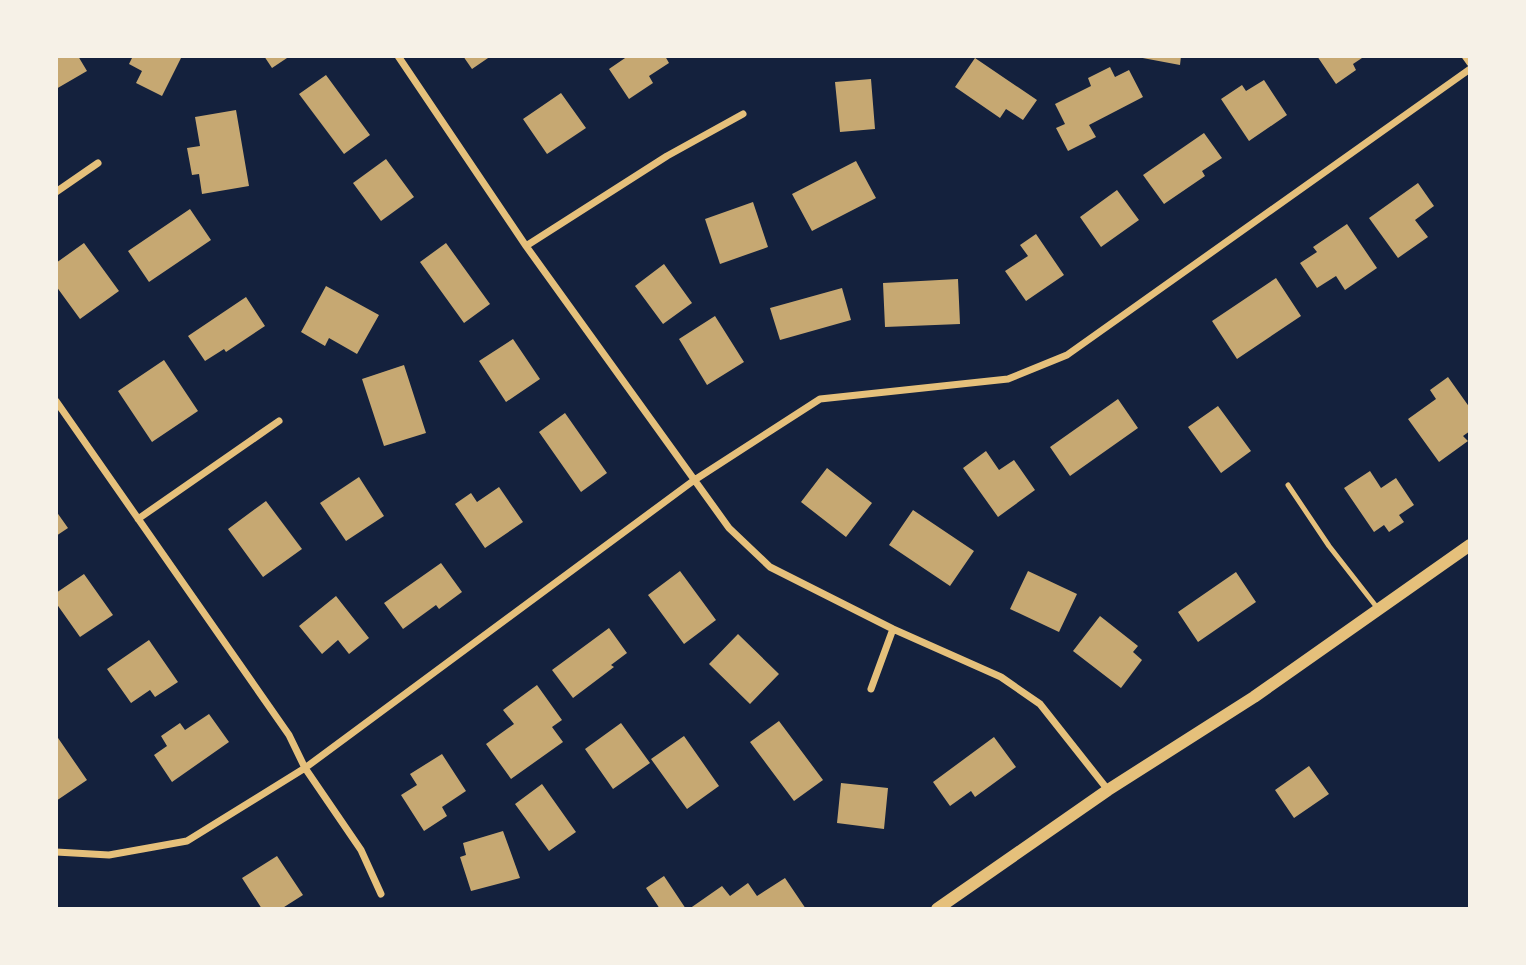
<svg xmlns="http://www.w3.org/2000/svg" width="1526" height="965" viewBox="0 0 1526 965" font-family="Lato,sans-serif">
<rect width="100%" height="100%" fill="#14213d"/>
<path fill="#c6a872" d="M 56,56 L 78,56 L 87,71 L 56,89 Z
M 133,56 L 182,56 L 162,96 L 136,83 L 142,71 L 129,64 Z
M 264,56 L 290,56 L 272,68 Z
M 463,56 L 491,56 L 472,69 Z
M 628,56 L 665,56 L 669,63 L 649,76 L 653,83 L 629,99 L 609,69 Z
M 1132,56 L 1181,56 L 1180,65 Z
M 1317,56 L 1365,56 L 1353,64 L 1356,70 L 1336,84 Z
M 975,58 L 1037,100 L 1023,120 L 1006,109 L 1000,118 L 955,87 Z
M 1110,67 L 1115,77 L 1129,70 L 1143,97 L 1089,125 L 1096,137 L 1068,151 L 1056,128 L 1065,124 L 1055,104 L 1091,86 L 1088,78 Z
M 326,75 L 370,135 L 344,154 L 299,94 Z
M 871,79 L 875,129 L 840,132 L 835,82 Z
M 1264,80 L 1287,115 L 1249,141 L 1221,99 L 1242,85 L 1246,91 Z
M 561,93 L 586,128 L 547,154 L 523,119 Z
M 236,110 L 249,186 L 202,194 L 199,174 L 192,175 L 187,148 L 200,146 L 195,117 Z
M 1204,133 L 1222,158 L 1202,171 L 1205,176 L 1164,204 L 1143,175 Z
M 386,159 L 414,197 L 381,221 L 353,183 Z
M 856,161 L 876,198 L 812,231 L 792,194 Z
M 1418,183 L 1434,206 L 1415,220 L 1428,237 L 1398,258 L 1369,218 Z
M 1117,190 L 1139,220 L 1101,247 L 1080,217 Z
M 753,202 L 768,247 L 720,264 L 705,219 Z
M 190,209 L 211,240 L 149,282 L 128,251 Z
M 1347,224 L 1377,268 L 1345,290 L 1336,276 L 1317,288 L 1300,263 L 1317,252 L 1313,247 Z
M 1036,234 L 1064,275 L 1026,301 L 1005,271 L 1028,256 L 1020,245 Z
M 84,243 L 119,291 L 80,319 L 56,286 L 56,263 Z
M 446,243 L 490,304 L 464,323 L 420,262 Z
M 664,264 L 692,303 L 663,324 L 635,286 Z
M 1276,278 L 1301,316 L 1237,359 L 1212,321 Z
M 958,279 L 960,324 L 885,327 L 883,283 Z
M 326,286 L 379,315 L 357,354 L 329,338 L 325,346 L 301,332 Z
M 842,288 L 851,320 L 780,340 L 770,308 Z
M 246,297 L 265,326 L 226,352 L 224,349 L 205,361 L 188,336 Z
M 715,316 L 744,362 L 707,385 L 679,339 Z
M 513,339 L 540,379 L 506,402 L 479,361 Z
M 164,360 L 198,411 L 152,442 L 118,391 Z
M 404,365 L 426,433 L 384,446 L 362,379 Z
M 1448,377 L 1470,408 L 1470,431 L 1463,436 L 1468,441 L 1439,462 L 1408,419 L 1436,399 L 1430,390 Z
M 1118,399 L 1138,428 L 1070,476 L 1050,447 Z
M 1218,406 L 1251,451 L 1221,473 L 1188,427 Z
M 565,413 L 607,473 L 581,492 L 539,432 Z
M 986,451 L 999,470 L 1014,460 L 1035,490 L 998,517 L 963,468 Z
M 827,468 L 872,503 L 846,537 L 801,502 Z
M 1370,471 L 1381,488 L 1396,478 L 1414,505 L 1399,515 L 1404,522 L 1389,532 L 1384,525 L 1374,532 L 1344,488 Z
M 359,477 L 384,516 L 346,541 L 320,503 Z
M 499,487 L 523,522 L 485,548 L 455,504 L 471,493 L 477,502 Z
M 266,501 L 302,549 L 263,577 L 228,529 Z
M 913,510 L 974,551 L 950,586 L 889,545 Z
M 56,511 L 68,528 L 56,536 Z
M 441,563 L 462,592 L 439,609 L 436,605 L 403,629 L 384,603 Z
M 680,571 L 716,620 L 684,644 L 648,595 Z
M 1028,571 L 1077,594 L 1059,632 L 1010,609 Z
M 1236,572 L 1256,602 L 1198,642 L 1178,612 Z
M 84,574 L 113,615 L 80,637 L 56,603 L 56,593 Z
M 336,596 L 369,638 L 349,654 L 338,640 L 322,654 L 299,626 Z
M 1100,616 L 1138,646 L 1133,652 L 1142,660 L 1121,688 L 1073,651 Z
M 609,628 L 627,653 L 611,665 L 614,667 L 573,698 L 552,670 Z
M 738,634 L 779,674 L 750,704 L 709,664 Z
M 149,640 L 178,682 L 155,697 L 150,690 L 131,703 L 107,669 Z
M 537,685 L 562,720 L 552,727 L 563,742 L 511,779 L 486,744 L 514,724 L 503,710 Z
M 209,714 L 229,742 L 172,782 L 154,755 L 167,746 L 161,736 L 180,723 L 185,730 Z
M 779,721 L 823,780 L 794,801 L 750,742 Z
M 621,723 L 650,763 L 613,789 L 585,749 Z
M 56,735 L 87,780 L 56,801 Z
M 684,736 L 719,786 L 687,809 L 651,759 Z
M 994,737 L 1016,767 L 975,797 L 971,791 L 950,806 L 933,782 Z
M 442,754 L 466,791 L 442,807 L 447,816 L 424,831 L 401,795 L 417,785 L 410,774 Z
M 1309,766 L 1329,794 L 1294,818 L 1275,790 Z
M 841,783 L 888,788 L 884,829 L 837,823 Z
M 542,784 L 576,832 L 549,851 L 515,804 Z
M 503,831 L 520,878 L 471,891 L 460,857 L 466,855 L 463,843 Z
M 277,856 L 303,895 L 281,909 L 262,909 L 242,878 Z
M 664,876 L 686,909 L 660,909 L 646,888 Z
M 785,878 L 806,909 L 689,909 L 722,886 L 730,896 L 748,883 L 757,896 Z"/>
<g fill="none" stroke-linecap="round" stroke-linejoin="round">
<path stroke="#e5c07b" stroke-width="5" d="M 1288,485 L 1329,546 L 1379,610"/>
<path stroke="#e5c07b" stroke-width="7" d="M 398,56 L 526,246 L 729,528 L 770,567 L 893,629 L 1001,677 L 1040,704 L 1108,790
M 1465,56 L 1470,63
M 56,192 L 98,163
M 526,246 L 667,156 L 743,114
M 56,401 L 289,735 L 305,768 L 361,850 L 381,894
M 138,519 L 279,421
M 871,689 L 893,629
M 56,852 L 109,855 L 187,841 L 305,768 L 693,481 L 820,399 L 1008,379 L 1067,355 L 1470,69"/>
<path stroke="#e5c07b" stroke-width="12" d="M 937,909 L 1108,790 L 1254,697 L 1470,545"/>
</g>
<rect width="1526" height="965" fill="none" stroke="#f6f1e7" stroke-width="116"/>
</svg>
